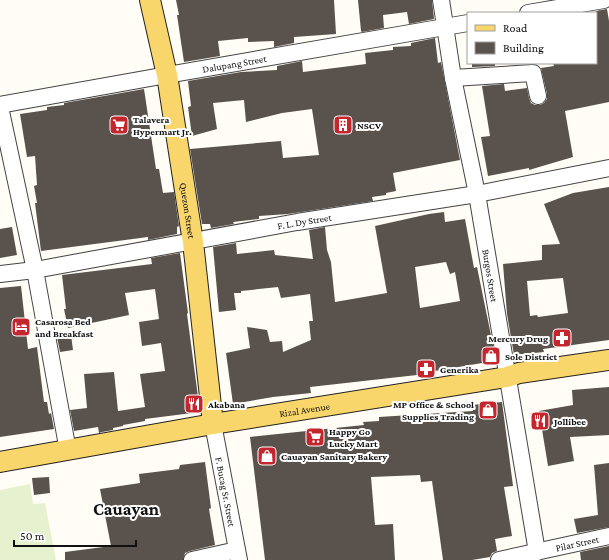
<svg xmlns="http://www.w3.org/2000/svg" width="609" height="560" viewBox="0 0 609 560" font-family="'Crimson Pro',serif">
<rect width="100%" height="100%" fill="#fffdf5"/>
<path fill="#e6f2cf" d="M 30,484 L 33,504 L 45,503 L 56,560 L 0,560 L 0,490 Z"/>
<path fill="#5a524d" fill-rule="evenodd" d="M 176,0 L 334,0 L 336,34 L 294,37 L 294,43 L 274,47 L 274,41 L 248,42 L 248,38 L 218,41 L 220,56 L 184,62 L 177,15 L 179,15 Z
M 358,0 L 432,0 L 434,19 L 409,24 L 407,12 L 383,15 L 384,28 L 362,32 L 361,31 Z
M 607,9 L 609,21 L 609,102 L 565,111 L 573,157 L 529,170 L 529,168 L 488,176 L 481,137 L 490,136 L 482,86 L 504,84 L 505,91 L 527,88 L 529,98 L 531,103 L 535,105 L 540,105 L 544,103 L 547,99 L 547,94 L 541,68 L 554,66 L 553,63 L 596,63 L 596,11 Z
M 435,38 L 438,63 L 441,62 L 460,160 L 393,173 L 396,191 L 386,193 L 386,195 L 372,197 L 373,201 L 288,214 L 259,216 L 259,219 L 233,222 L 234,224 L 211,228 L 210,224 L 202,224 L 190,149 L 281,141 L 283,158 L 319,155 L 312,109 L 282,113 L 246,122 L 244,100 L 213,103 L 217,129 L 192,136 L 188,107 L 191,106 L 188,81 L 241,72 L 277,70 L 277,66 L 302,61 L 303,72 L 366,64 L 365,53 L 393,50 L 393,47 L 411,46 L 411,43 Z
M 472,63 L 495,63 L 495,66 L 472,67 Z
M 144,89 L 156,169 L 159,169 L 163,193 L 174,192 L 179,226 L 177,227 L 177,234 L 148,240 L 148,237 L 41,251 L 35,203 L 37,203 L 34,186 L 37,185 L 35,156 L 27,157 L 20,114 L 47,110 L 47,107 L 64,105 L 64,103 Z
M 609,187 L 609,340 L 543,349 L 544,352 L 514,355 L 507,314 L 503,264 L 542,260 L 542,245 L 560,244 L 544,204 L 573,193 ZM 563,278 L 568,313 L 538,317 L 537,315 L 530,316 L 527,281 Z
M 444,212 L 445,222 L 465,219 L 474,268 L 477,267 L 494,350 L 494,361 L 417,374 L 417,375 L 310,387 L 311,393 L 273,397 L 233,404 L 226,353 L 250,348 L 247,327 L 267,330 L 270,342 L 282,341 L 283,352 L 311,340 L 309,321 L 313,321 L 310,294 L 281,298 L 278,287 L 241,291 L 241,293 L 234,293 L 236,310 L 219,312 L 213,247 L 236,243 L 237,254 L 274,250 L 275,255 L 313,259 L 309,230 L 325,227 L 327,250 L 331,262 L 335,302 L 387,293 L 375,226 L 429,214 ZM 446,262 L 450,274 L 455,272 L 460,301 L 420,308 L 415,267 Z
M 12,227 L 17,255 L 0,258 L 0,229 Z
M 180,253 L 188,313 L 187,314 L 200,412 L 145,419 L 145,421 L 123,425 L 123,426 L 113,428 L 113,430 L 102,432 L 99,433 L 98,427 L 74,431 L 70,410 L 87,408 L 84,374 L 114,372 L 118,411 L 145,407 L 140,374 L 165,371 L 161,343 L 142,346 L 139,322 L 159,319 L 155,289 L 125,293 L 129,315 L 68,328 L 64,309 L 66,309 L 62,275 L 152,264 L 151,258 Z
M 21,286 L 28,349 L 37,347 L 44,402 L 47,402 L 49,414 L 51,413 L 54,429 L 0,437 L 0,288 Z
M 71,335 L 73,350 L 60,352 L 57,337 Z
M 609,387 L 609,435 L 570,437 L 574,461 L 548,466 L 539,411 L 573,405 L 572,390 Z
M 502,402 L 513,486 L 504,487 L 512,536 L 495,539 L 497,551 L 492,553 L 490,557 L 472,560 L 443,560 L 432,481 L 421,482 L 420,475 L 371,477 L 375,525 L 393,524 L 395,560 L 265,560 L 250,437 L 364,425 L 363,422 L 379,421 L 379,417 L 473,411 L 472,405 Z
M 205,462 L 211,508 L 209,509 L 215,545 L 190,551 L 185,553 L 183,560 L 65,560 L 65,552 L 111,546 L 100,489 L 140,483 L 139,474 L 179,469 L 180,465 Z
M 609,463 L 609,527 L 577,533 L 574,519 L 598,515 L 594,465 Z
M 49,477 L 50,493 L 34,495 L 32,478 Z
M 609,546 L 609,560 L 581,560 L 580,552 Z"/>
<g fill="none" stroke-linecap="round" stroke-linejoin="round">
<g stroke="#444" stroke-width="18">
<g id="minor">
<path id="s1" d="M 441,0 L 453,78 L 477,194 L 537,552"/>
<path d="M 528,13 L 604,0"/>
<path d="M 453,78 L 533,73 L 538,96"/>
<path id="s2" d="M 0,105 L 167,75 L 468,23"/>
<path d="M 0,107 L 35,270 L 68,451"/>
<path id="s3" d="M 0,274 L 35,270 L 297,222 L 477,194 L 609,168"/>
<path id="s4" d="M 213,424 L 239,560"/>
<path d="M 192,560 L 237,550"/>
<path id="s5" d="M 499,560 L 609,536"/>
</g>
</g>
<g stroke="#222" stroke-width="22">
<g id="major">
<path id="s6" d="M 150,0 L 167,75 L 193,242 L 213,424"/>
<path id="s7" d="M 0,462 L 213,424 L 507,377 L 519,373 L 609,360"/>
</g>
</g>
<use href="#minor" stroke="#fff" stroke-width="16"/>
<use href="#major" stroke="#f9d66b" stroke-width="20"/>
</g>
<defs>
<g id="supermarket-square" transform="scale(1)"><rect x="-9" y="-9" width="18" height="18" rx="4" fill="#c4262e" stroke="#fff"/><path d="M-6-5.5h2.5l.6 2H6L4.5 2H-2.5L-4.4-4H-6ZM-1.5 3.2a1.3 1.3 0 1 0 .1 0ZM3 3.2a1.3 1.3 0 1 0 .1 0Z" fill="#fff"/></g>
<g id="building-square" transform="scale(1)"><rect x="-9" y="-9" width="18" height="18" rx="4" fill="#c4262e" stroke="#fff"/><path d="M-4-6H4V6H1V3H-1V6H-4ZM-2.5-4.3h1.7v1.8h-1.7ZM.8-4.3h1.7v1.8H.8ZM-2.5-1h1.7V.8h-1.7ZM.8-1h1.7V.8H.8Z" fill="#fff"/></g>
<g id="hotel-square" transform="scale(1)"><rect x="-9" y="-9" width="18" height="18" rx="4" fill="#c4262e" stroke="#fff"/><path d="M-6-4.5h1.5V1H6V5H4.5V3h-9V5H-6ZM-4 0a1.8 1.8 0 1 1 3.6 0ZM.5 0V-2.5h3Q6-2.5 6 0Z" fill="#fff"/></g>
<g id="pharmacy-square" transform="scale(1)"><rect x="-9" y="-9" width="18" height="18" rx="4" fill="#c4262e" stroke="#fff"/><path d="M-2-6h4v4h4v4h-4v4h-4v-4h-4v-4h4Z" fill="#fff"/></g>
<g id="shop-square" transform="scale(1)"><rect x="-9" y="-9" width="18" height="18" rx="4" fill="#c4262e" stroke="#fff"/><path d="M-5-2.5h2.3a2.7 3.5 0 0 1 5.4 0H5L5.5 6h-11ZM-1.5-2.5h3a1.5 2.3 0 0 0-3 0Z" fill="#fff"/></g>
<g id="restaurant-square" transform="scale(1)"><rect x="-9" y="-9" width="18" height="18" rx="4" fill="#c4262e" stroke="#fff"/><path d="M-5-6h1v4h1v-4h1v4h1v-4h1v5L-1.5 .5V6h-2V.5L-5-1ZM5-6V6H3V1.5H1.5Q1.5-4 5-6Z" fill="#fff"/></g>
</defs>
<g fill-rule="evenodd">
<use href="#supermarket-square" x="119" y="125"/>
<use href="#building-square" x="343" y="125"/>
<use href="#hotel-square" x="21" y="327"/>
<use href="#pharmacy-square" x="562" y="338"/>
<use href="#shop-square" x="491" y="356"/>
<use href="#pharmacy-square" x="426" y="369"/>
<use href="#restaurant-square" x="194" y="404"/>
<use href="#shop-square" x="488" y="410"/>
<use href="#restaurant-square" x="540" y="421"/>
<use href="#supermarket-square" x="315" y="437"/>
<use href="#shop-square" x="267" y="456"/>
</g>
<g text-anchor="middle" stroke-width="4" stroke-linejoin="round" paint-order="stroke">
<g font-size="10" fill="#111" stroke="#fff">
<text dy="4" stroke="none"><textPath href="#s2" startOffset="238">Dalupang Street</textPath></text>
<text dy="4" stroke="none"><textPath href="#s6" startOffset="214">Quezon Street</textPath></text>
<text dy="4" stroke="none"><textPath href="#s3" startOffset="309">F. L. Dy Street</textPath></text>
<text dy="4" stroke="none"><textPath href="#s1" startOffset="280">Burgos Street</textPath></text>
<text dy="4" stroke="none"><textPath href="#s7" startOffset="309">Rizal Avenue</textPath></text>
<text dy="4" stroke="none"><textPath href="#s4" startOffset="69">F. Bucag Sr. Street</textPath></text>
<text dy="4" stroke="none"><textPath href="#s5" startOffset="80">Pilar Street</textPath></text>
</g>
<g font-size="10" font-weight="bold" fill="#111" stroke="#fff" text-anchor="start">
<text x="133" y="123">Talavera<tspan x="133" dy="12">Hypermart Jr.</tspan></text>
<text x="357" y="129">NSCV</text>
<text x="35" y="325">Casarosa Bed<tspan x="35" dy="12">and Breakfast</tspan></text>
<text x="548" y="342" text-anchor="end">Mercury Drug</text>
<text x="505" y="360">Sole District</text>
<text x="440" y="373">Generika</text>
<text x="208" y="408">Akabana</text>
<text x="474" y="408" text-anchor="end">MP Office &amp; School<tspan x="474" dy="12">Supplies Trading</tspan></text>
<text x="554" y="425">Jollibee</text>
<text x="329" y="435">Happy Go<tspan x="329" dy="12">Lucky Mart</tspan></text>
<text x="281" y="460">Cauayan Sanitary Bakery</text>
</g>
<g font-size="18" font-weight="bold" fill="#111" stroke="#fff">
<text x="126" y="515">Cauayan</text>
</g>
</g>
<rect x="467" y="12" width="130" height="52" fill="#ffffff" stroke="#a0a0a0"/>
<rect x="475" y="25" width="20" height="6" fill="#f9d66b" stroke="#a0a0a0"/>
<text x="503" y="32" font-size="12" fill="#111111">Road</text>
<rect x="475" y="42" width="20" height="12" fill="#5a524d" stroke="#a0a0a0"/>
<text x="503" y="52" font-size="12" fill="#111111">Building</text>
<path d="M14 540v6h122v-6" fill="none" stroke="#111111" stroke-width="2"/>
<text x="20" y="540" font-size="12" fill="#111111" stroke="#ffffff" stroke-width="3" paint-order="stroke">50 m</text>
</svg>
